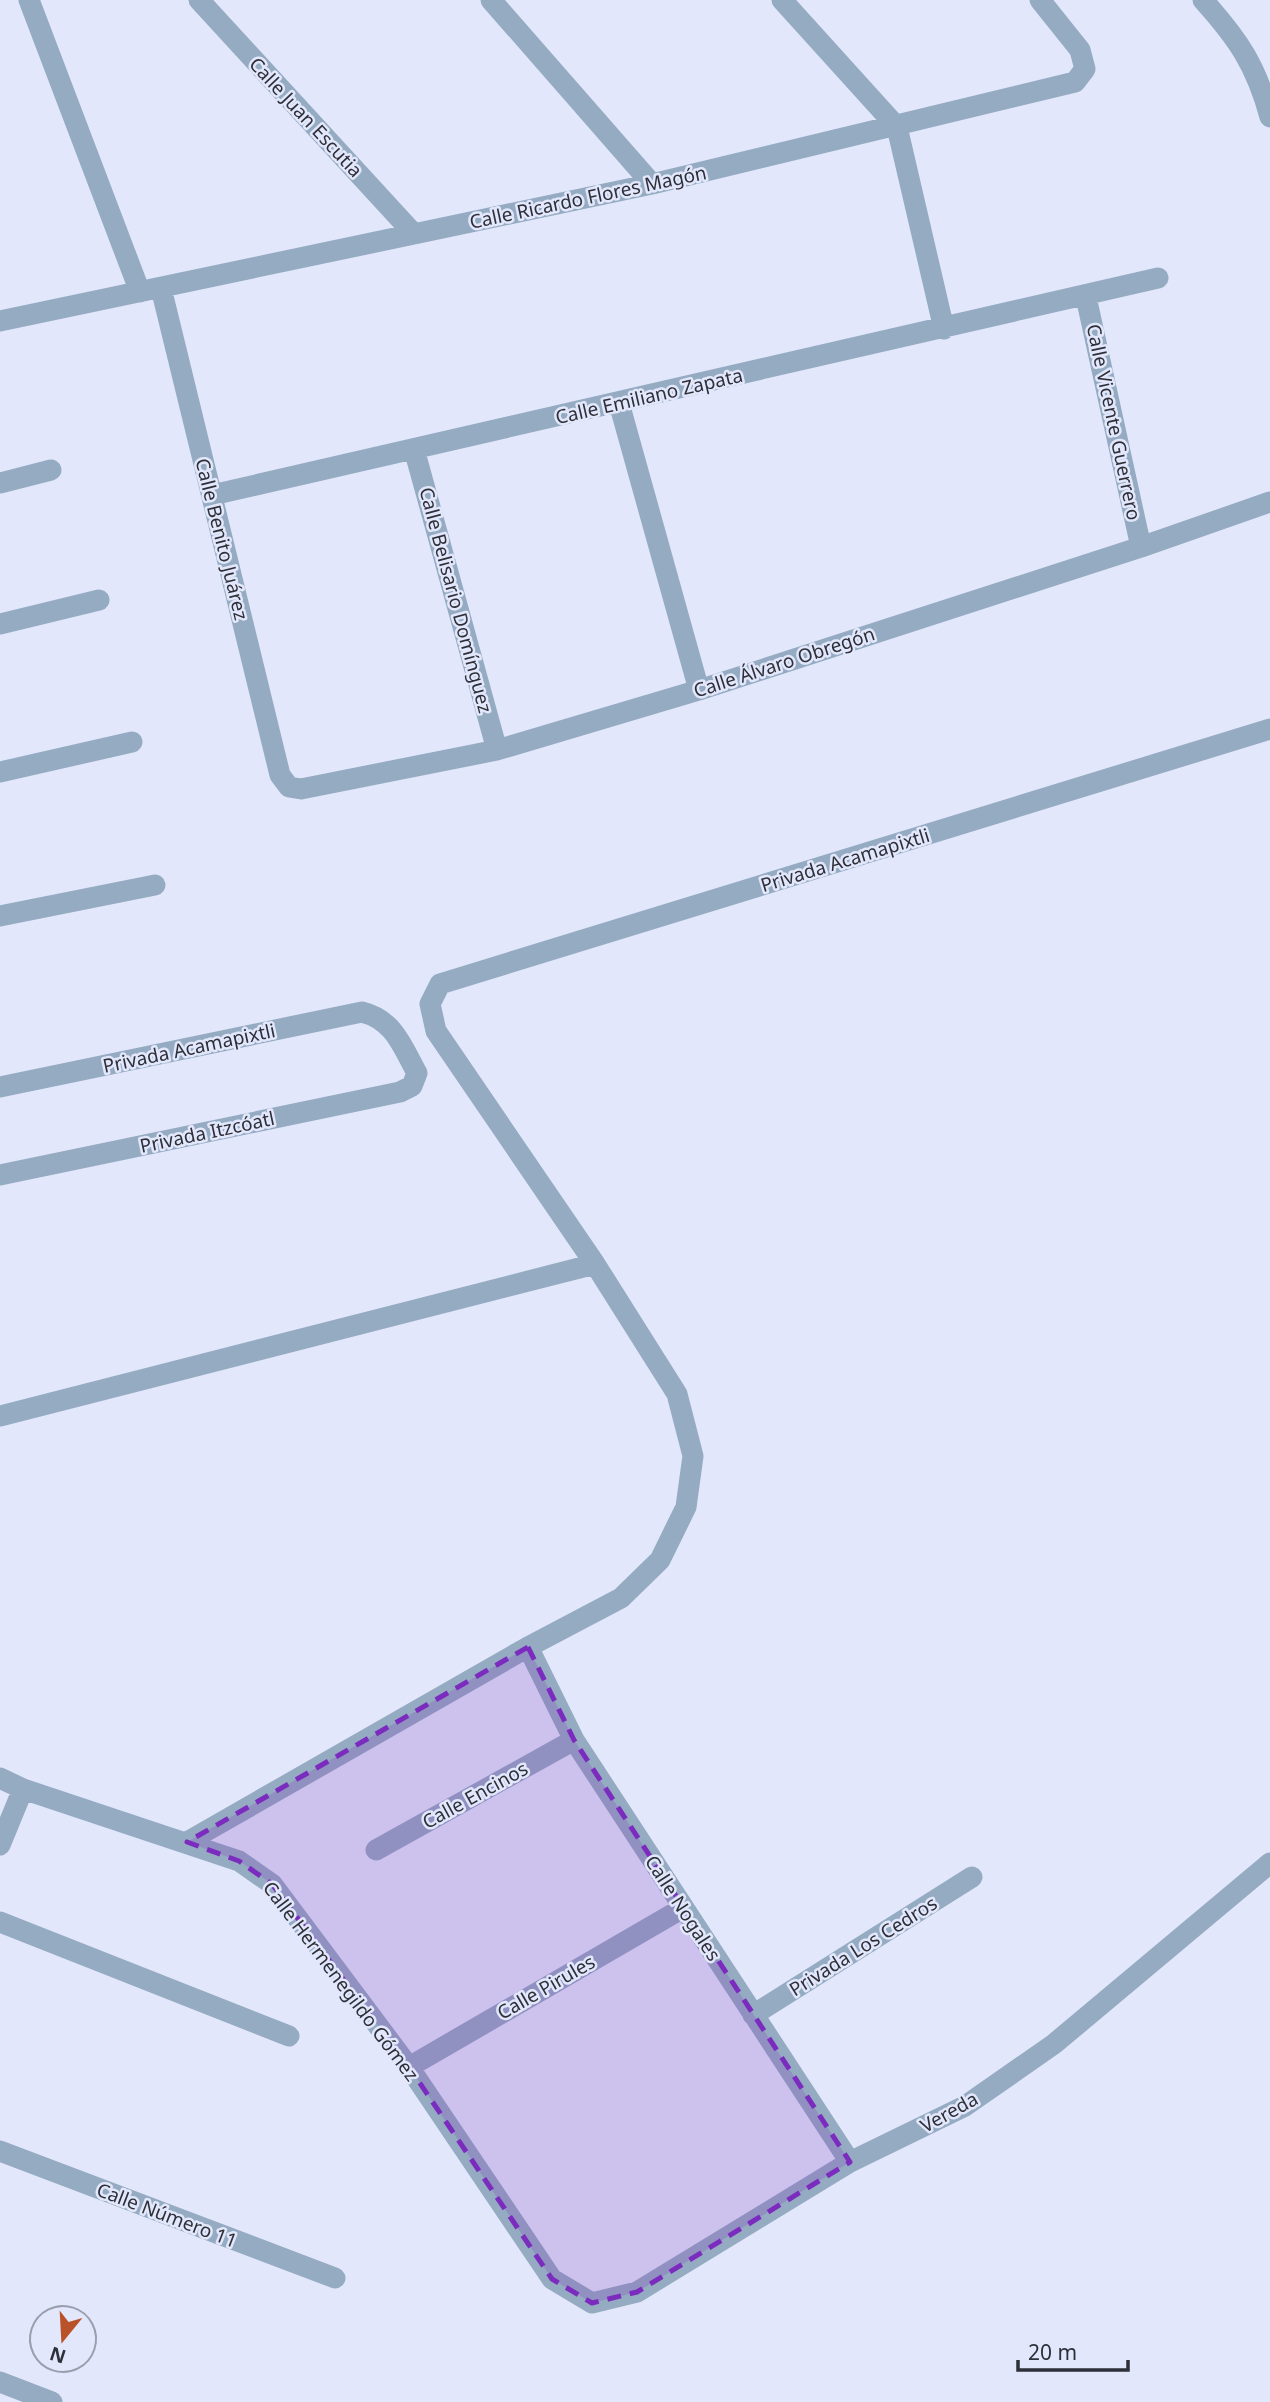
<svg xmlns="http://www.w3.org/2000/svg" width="1270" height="2402" viewBox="0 0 1270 2402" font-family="'Noto Sans',sans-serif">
<rect width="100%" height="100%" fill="#e2e7fb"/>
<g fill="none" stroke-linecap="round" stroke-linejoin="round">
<path stroke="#95abc2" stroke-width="21" d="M 29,0 L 140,292
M 199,0 L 414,234
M 491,0 L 652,184
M 782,0 L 897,127 L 944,329
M 1203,0 C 1238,39 1256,65 1270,117
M 161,288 L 280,775 L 289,787 L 301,789 L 497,750 L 699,690 L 1141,547 L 1270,502
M 1086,297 L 1141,547
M 0,321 L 652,184 L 1075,82 L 1085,69 L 1080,50 L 1040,0
M 619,403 L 699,690
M 414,449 L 497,750
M 0,483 L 51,470
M 212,495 L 1158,278
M 0,624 L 99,600
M 0,772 L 132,742
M 0,916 L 155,885
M 0,1087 L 362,1012 C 394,1020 402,1046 417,1073 L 412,1086 L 400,1092 L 0,1175
M 0,1416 L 595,1264
M 528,1647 L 574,1740 L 850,2162
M 0,1778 L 23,1789 L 239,1861 L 272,1884 L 409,2067 L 552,2279 L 592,2303 L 637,2292 L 850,2162 L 965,2106 L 1054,2044 L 1270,1863
M 187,1842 L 528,1647 L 621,1598 L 660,1560 L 686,1507 L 693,1456 L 677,1394 L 595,1264 L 436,1031 L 430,1004 L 440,984 L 1270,729
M 0,1845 L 23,1789
M 376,1850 L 574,1740
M 0,1922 L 289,2036
M 753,2015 L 972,1877
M 409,2067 L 683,1908
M 0,2151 L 335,2278
M 0,2382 L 52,2402"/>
</g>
<path fill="#7b2cbf" fill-opacity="0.2" stroke="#7b2cbf" stroke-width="5" stroke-dasharray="14 9" stroke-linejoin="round" d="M 528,1647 L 574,1740 L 850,2162 L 637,2292 L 592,2303 L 552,2279 L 409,2067 L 272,1884 L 239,1861 L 187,1842 Z"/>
<g text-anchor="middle" stroke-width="5" stroke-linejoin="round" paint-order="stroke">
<g font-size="19" fill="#2e3039" stroke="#e2e7fb">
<text transform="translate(306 117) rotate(47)" y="7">Calle Juan Escutia</text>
<text transform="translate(588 197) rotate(-12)" y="7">Calle Ricardo Flores Magón</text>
<text transform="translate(649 396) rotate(-13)" y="7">Calle Emiliano Zapata</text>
<text transform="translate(1114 422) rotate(78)" y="7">Calle Vicente Guerrero</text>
<text transform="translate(222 539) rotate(76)" y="7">Calle Benito Juárez</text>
<text transform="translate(456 600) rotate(75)" y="7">Calle Belisario Domínguez</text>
<text transform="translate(784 662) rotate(-18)" y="7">Calle Álvaro Obregón</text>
<text transform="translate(845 860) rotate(-17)" y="7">Privada Acamapixtli</text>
<text transform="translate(189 1048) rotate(-12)" y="7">Privada Acamapixtli</text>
<text transform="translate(207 1132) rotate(-12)" y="7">Privada Itzcóatl</text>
<text transform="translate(475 1795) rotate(-29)" y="7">Calle Encinos</text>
<text transform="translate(683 1908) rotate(57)" y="7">Calle Nogales</text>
<text transform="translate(863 1946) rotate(-32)" y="7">Privada Los Cedros</text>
<text transform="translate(341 1981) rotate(53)" y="7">Calle Hermenegildo Gómez</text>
<text transform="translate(546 1987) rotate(-30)" y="7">Calle Pirules</text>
<text transform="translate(949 2112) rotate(-29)" y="7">Vereda</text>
<text transform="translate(167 2215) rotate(21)" y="7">Calle Número 11</text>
</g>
</g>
<g transform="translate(63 2339) rotate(198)"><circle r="33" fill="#e2e7fb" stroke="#9a9ead" stroke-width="2"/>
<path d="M0-5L12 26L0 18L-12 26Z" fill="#b95229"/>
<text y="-10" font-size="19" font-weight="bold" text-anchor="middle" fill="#2e3039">N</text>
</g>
<path d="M1018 2360v10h110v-10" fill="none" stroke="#2e3039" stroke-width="3.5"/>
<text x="1028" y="2360" font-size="21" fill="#2e3039" stroke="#e2e7fb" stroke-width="5" paint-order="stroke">20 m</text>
</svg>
